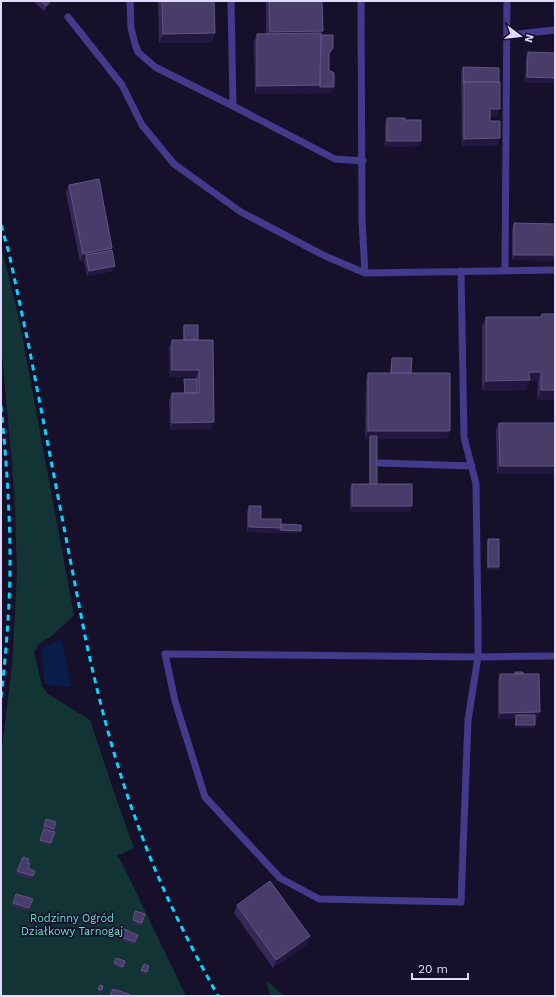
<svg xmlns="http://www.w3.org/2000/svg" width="556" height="997" viewBox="0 0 556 997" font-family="'Work Sans',sans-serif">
<rect width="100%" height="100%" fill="#17102b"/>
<path fill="#133435" d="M 1,246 L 19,319 L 74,615 L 53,635 L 39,644 L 34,652 L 42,686 L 48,694 L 90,720 L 117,801 L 134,848 L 117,856 L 122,863 L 186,996 L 1,996 L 1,755 L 12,666 L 17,573 L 15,509 L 12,465 L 1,343 Z
M 266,980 L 284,996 L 270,996 Z"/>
<path fill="#091d4b" d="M 62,639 L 71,687 L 45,684 L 41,648 Z"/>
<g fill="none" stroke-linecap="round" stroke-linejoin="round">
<path stroke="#433a8b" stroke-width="7" d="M 130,1 L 131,28 L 135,44 L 138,52 L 155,67 L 233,106 L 335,159 L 363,161
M 231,1 L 233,106
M 361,1 L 362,221 L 365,273 L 555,270
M 68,17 L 122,85 L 142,125 L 174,164 L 241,212 L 325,256 L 365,273
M 507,35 L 555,30
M 505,270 L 507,1
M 461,271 L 464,437 L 476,484 L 478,625 L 478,657 L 468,720 L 461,902 L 319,899 L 280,878 L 205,797 L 175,701 L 165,654 L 478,657 L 555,656
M 380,463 L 472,466"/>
<path stroke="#06d5ff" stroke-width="3" stroke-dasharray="6 5" stroke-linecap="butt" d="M 1,225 L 9,253 L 29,347 L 86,641 C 100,705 116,767 139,828 C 160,887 188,942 218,996
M 1,406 C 6,457 10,509 10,561 C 10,606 6,653 1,698"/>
</g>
<path fill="#362959" d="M 33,1 L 53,1 L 44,11 Z
M 158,1 L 214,1 L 215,33 L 211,43 L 159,43 Z
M 266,1 L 322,1 L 323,31 L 321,35 L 333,48 L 331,53 L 329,56 L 329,68 L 332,93 L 255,94 L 254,42 L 257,34 L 266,34 Z
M 554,1 L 555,1 L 555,15 L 553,15 Z
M 528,52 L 555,53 L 555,83 L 525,83 L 526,58 Z
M 463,67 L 497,117 L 490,117 L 490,121 L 500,138 L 497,146 L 462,146 L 461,73 Z
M 387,118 L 405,120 L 419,146 L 385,147 L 385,124 Z
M 69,185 L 112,248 L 112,250 L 115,266 L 113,271 L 87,276 L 84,260 L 80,261 L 66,193 Z
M 514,223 L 555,224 L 512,260 L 512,229 Z
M 486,317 L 541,317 L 555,400 L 537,400 L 538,382 L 529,382 L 526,390 L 482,391 L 482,327 Z
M 184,325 L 198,340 L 211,430 L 170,430 L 169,401 L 172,393 L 184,393 L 184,379 L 196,379 L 196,377 L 170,377 L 169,347 L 172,340 L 183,340 L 183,328 Z
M 392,358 L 411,373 L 447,439 L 377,439 L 377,484 L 410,512 L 350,512 L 350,489 L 352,484 L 369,484 L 369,439 L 365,439 L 366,381 L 368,373 L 390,373 L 391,361 Z
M 499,423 L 555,423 L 497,474 L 496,430 Z
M 249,506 L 261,519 L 281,524 L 300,533 L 247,532 L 247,512 Z
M 488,539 L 499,567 L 498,570 L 487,570 L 487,542 Z
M 515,672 L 523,674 L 538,718 L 535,718 L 535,725 L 534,728 L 515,728 L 515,718 L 498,719 L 498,680 L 500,674 L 514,674 Z
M 46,819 L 54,829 L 53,832 L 55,832 L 50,846 L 39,842 L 44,829 L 42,828 Z
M 27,863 L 28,868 L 35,871 L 32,879 L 16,874 L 17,871 Z
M 16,894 L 33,899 L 28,911 L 12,906 Z
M 237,905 L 307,944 L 273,968 L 234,913 Z
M 135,911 L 142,923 L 141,926 L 132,923 Z
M 124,929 L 138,935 L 134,945 L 120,939 Z
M 116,958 L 125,961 L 122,969 L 113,966 Z
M 144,964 L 149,966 L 146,975 L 140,973 Z
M 100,985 L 103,986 L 101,993 L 97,992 Z"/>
<path fill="#22173f" d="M 50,1 L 53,1 L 44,11 L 46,6 Z
M 323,31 L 320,39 L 267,42 L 270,32 Z
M 215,33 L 211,43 L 159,43 L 163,34 Z
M 333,48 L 331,53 L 327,58 L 329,53 Z
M 527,77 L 555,78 L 555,83 L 525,83 Z
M 320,85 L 334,87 L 332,93 L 255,94 L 257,86 Z
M 490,109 L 500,109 L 497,117 L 488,117 Z
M 500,138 L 497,146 L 462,146 L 464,139 Z
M 387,141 L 421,141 L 419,146 L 385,147 Z
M 112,248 L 110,255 L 86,255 L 84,260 L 80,261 L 83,254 Z
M 514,255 L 555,255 L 555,261 L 512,260 Z
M 115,266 L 113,271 L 87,276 L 89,271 Z
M 172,370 L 199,370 L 196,377 L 170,377 Z
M 529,372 L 541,372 L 538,382 L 529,382 L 526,390 L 482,391 L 486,381 Z
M 541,390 L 555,390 L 555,400 L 537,400 Z
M 214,422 L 211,430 L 170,430 L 172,423 Z
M 368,431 L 450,431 L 447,439 L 370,439 L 370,436 L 369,439 L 365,439 Z
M 500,466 L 555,466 L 555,474 L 497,474 Z
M 352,506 L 412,506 L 410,512 L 350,512 Z
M 249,527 L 281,528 L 301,531 L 300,533 L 247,532 Z
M 488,567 L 499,567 L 498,570 L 487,570 Z
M 540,712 L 538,718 L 516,718 L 516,715 L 515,718 L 498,719 L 500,713 Z
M 516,725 L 535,725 L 534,728 L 515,728 Z
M 310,936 L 307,944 L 273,968 L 276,960 Z"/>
<path fill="#483c6b" stroke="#605582" d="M 41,1 L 50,1 L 46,6 Z
M 162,1 L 214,1 L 215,33 L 163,34 Z
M 269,1 L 322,1 L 323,31 L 270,32 Z
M 321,33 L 320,85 L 257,86 L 257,34 Z
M 321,35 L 333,35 L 333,48 L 329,53 L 329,70 L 334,73 L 334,87 L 320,87 L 320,85 Z
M 528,52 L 555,53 L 555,78 L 527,77 Z
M 463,67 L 499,68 L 499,82 L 464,82 L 464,85 Z
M 464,82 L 500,82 L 500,109 L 490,109 L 490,121 L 500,121 L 500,138 L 464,139 Z
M 387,118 L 405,118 L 405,120 L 421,120 L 421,141 L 387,141 Z
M 99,179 L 112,248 L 83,254 L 69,185 Z
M 514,223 L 555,224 L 555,255 L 514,255 Z
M 112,250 L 115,266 L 89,271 L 86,255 Z
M 542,314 L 555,314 L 555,390 L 541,390 L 541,372 L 529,372 L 530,380 L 486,381 L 486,317 L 541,317 Z
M 184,325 L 198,325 L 198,340 L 184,340 Z
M 172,340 L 213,340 L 214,422 L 172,423 L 172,393 L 199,393 L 199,370 L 172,370 Z
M 392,358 L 412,358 L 411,373 L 391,373 Z
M 368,373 L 450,373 L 450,431 L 368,431 Z
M 184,379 L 197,379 L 197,393 L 185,393 Z
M 499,423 L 555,423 L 555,466 L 500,466 Z
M 370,436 L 377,436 L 377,484 L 370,484 Z
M 352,484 L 412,484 L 412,506 L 352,506 Z
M 249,506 L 261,506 L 261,519 L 281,519 L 281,528 L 249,527 Z
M 281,524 L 301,525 L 301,531 L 280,530 L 281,528 Z
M 488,539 L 499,539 L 499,567 L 488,567 Z
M 515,672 L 523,672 L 523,674 L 515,674 Z
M 500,674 L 539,674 L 540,712 L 500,713 Z
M 516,715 L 535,715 L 535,725 L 516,725 Z
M 46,819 L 56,822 L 54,829 L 44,826 Z
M 44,829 L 55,832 L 51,843 L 40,840 Z
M 23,857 L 29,859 L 27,863 L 30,863 L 28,868 L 35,871 L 33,876 L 17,871 Z
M 270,881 L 310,936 L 276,960 L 237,905 Z
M 16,894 L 33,899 L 29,908 L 13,903 Z
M 135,911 L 145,914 L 142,923 L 133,920 Z
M 124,929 L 138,935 L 135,942 L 121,937 Z
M 116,958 L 125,961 L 123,967 L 114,963 Z
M 144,964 L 149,966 L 147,972 L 141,970 Z
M 100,985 L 103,986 L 102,990 L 98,989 Z
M 113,989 L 129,994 L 128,996 L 110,996 Z"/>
<g text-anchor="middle" stroke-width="3.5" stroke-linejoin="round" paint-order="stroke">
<g font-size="11" fill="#62e4cc" stroke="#17102b">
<text x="72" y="922">Rodzinny Ogród<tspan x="72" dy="13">Działkowy Tarnogaj</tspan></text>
</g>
</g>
<rect width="556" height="997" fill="none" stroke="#e1daff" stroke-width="4"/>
<g transform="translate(520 36) rotate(105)" stroke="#17102b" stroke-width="3" paint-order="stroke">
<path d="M0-3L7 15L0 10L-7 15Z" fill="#e1daff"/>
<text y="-6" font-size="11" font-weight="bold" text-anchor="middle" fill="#e1daff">N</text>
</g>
<path d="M412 973v6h56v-6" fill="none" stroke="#e1daff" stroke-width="2"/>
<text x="418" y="973" font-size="12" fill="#e1daff" stroke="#17102b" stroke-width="3" paint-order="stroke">20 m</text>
</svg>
